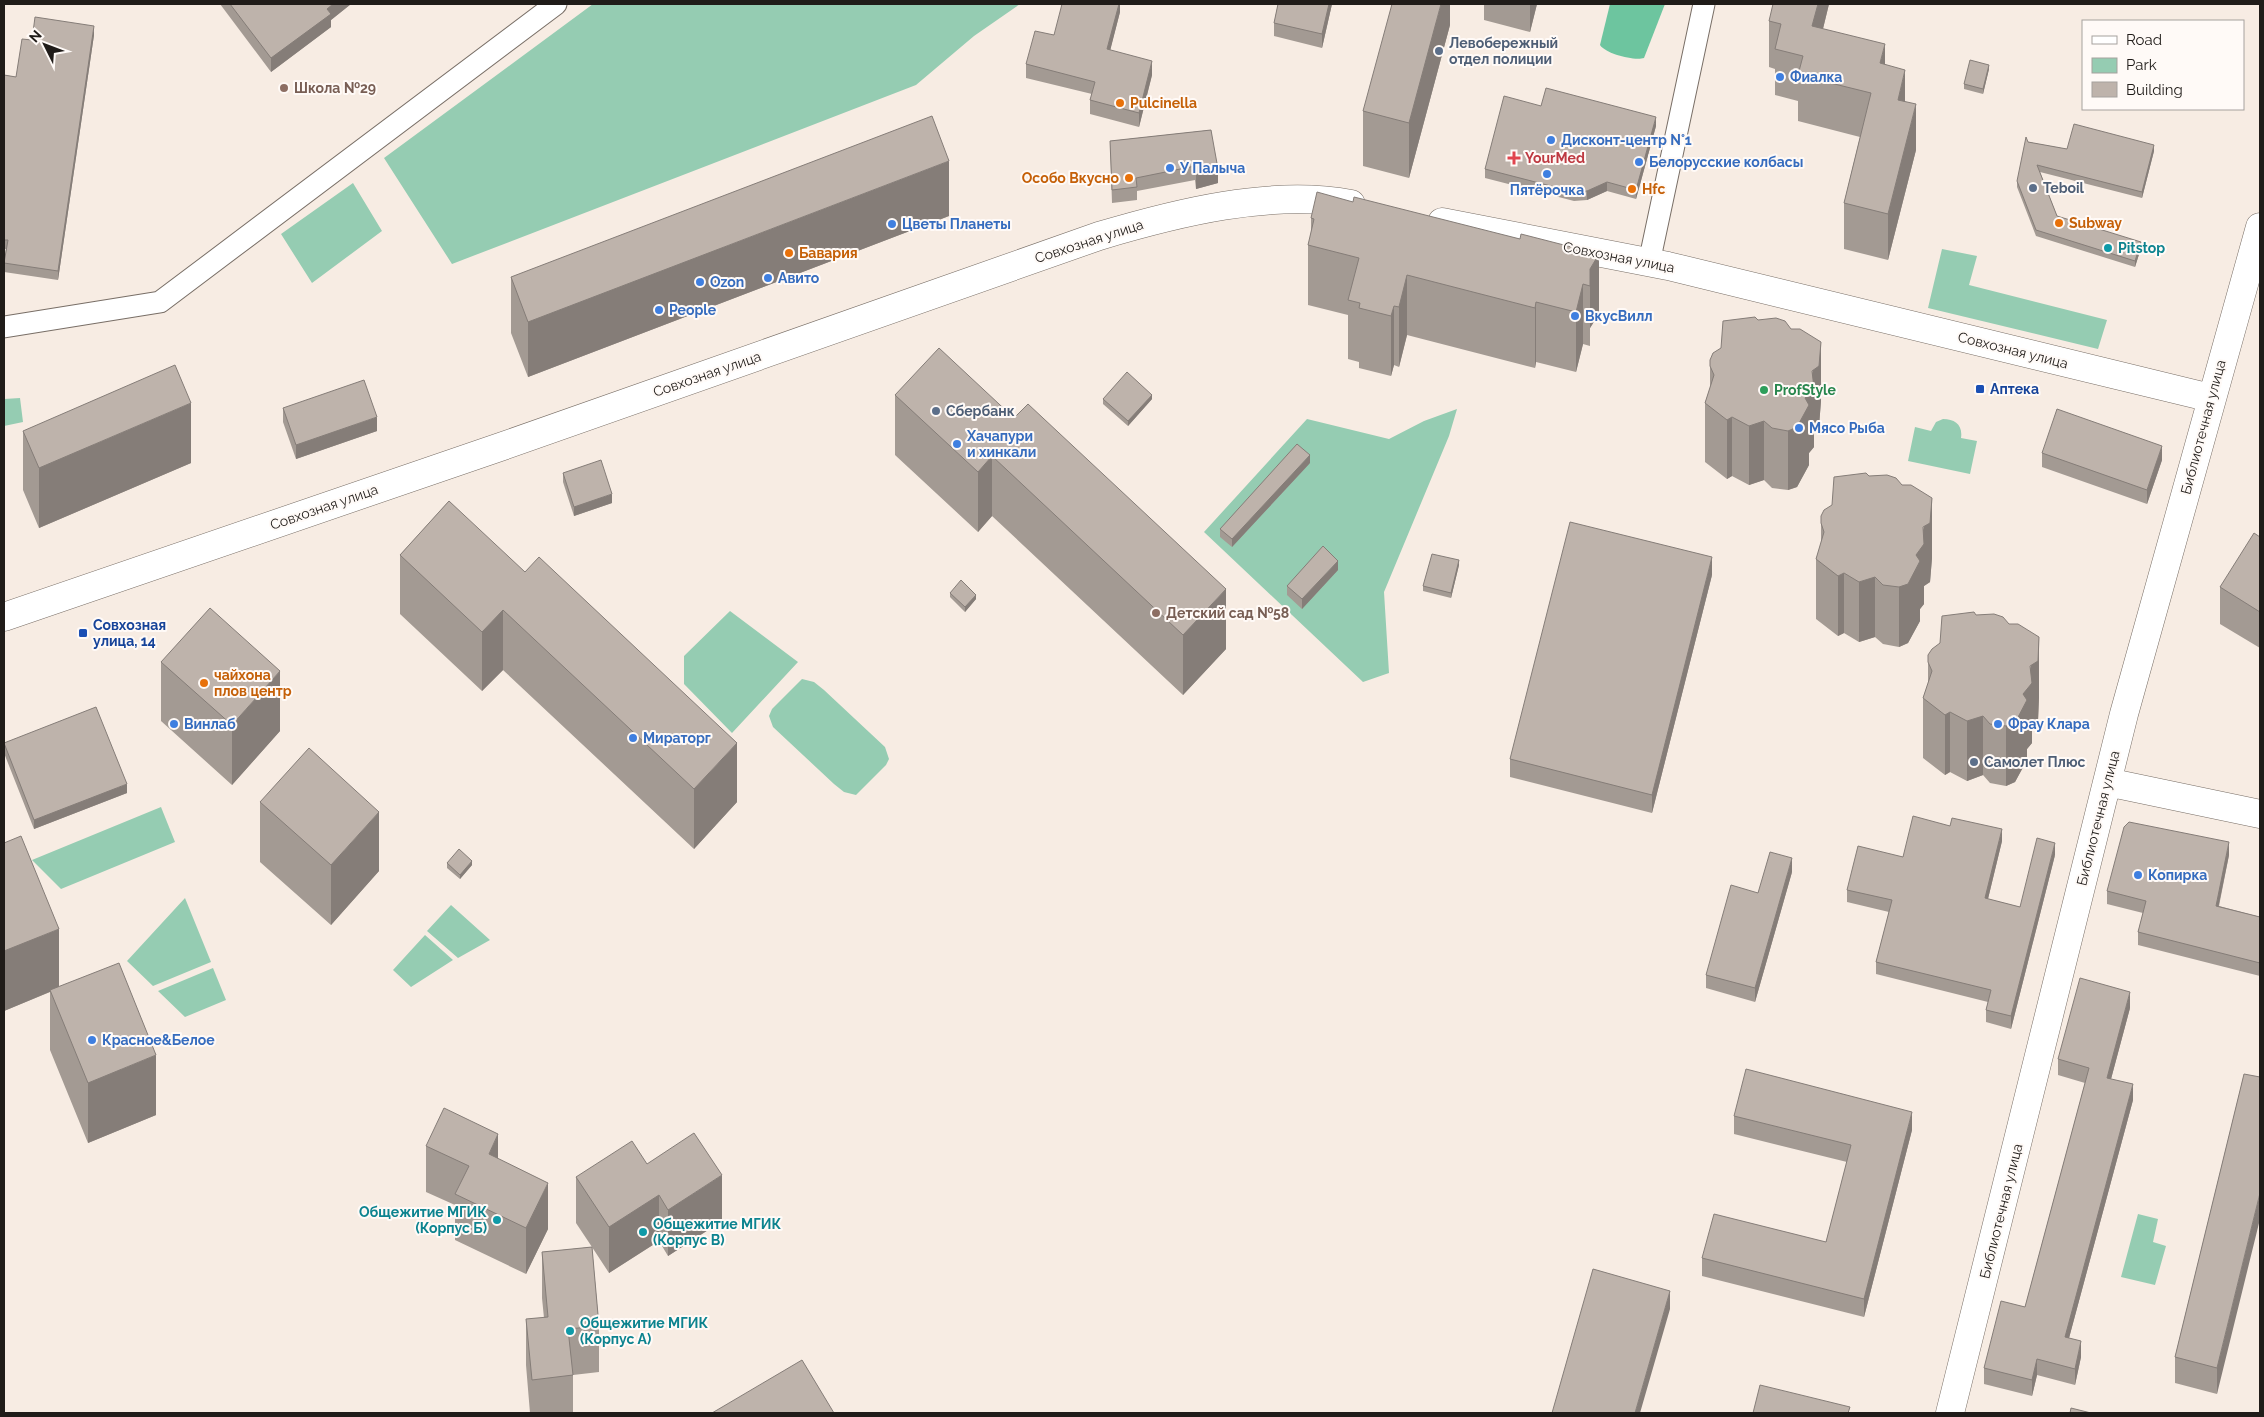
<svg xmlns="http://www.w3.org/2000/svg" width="2264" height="1417" viewBox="0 0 2264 1417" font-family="Raleway,sans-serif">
<rect width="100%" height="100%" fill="#f7ece3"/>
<path fill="#95ccb2" d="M 593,4 L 1020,4 L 974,36 L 916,85 L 452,264 L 384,158 Z
M 353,183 L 382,231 L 312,283 L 281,234 Z
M 1942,249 L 1977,256 L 1969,285 L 2107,320 L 2098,349 L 1928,308 Z
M 20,398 L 23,422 L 4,426 L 4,399 Z
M 1457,409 L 1449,436 L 1384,592 L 1389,673 L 1363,682 L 1204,532 L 1307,419 L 1389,439 L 1424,421 Z
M 1943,419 C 1955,419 1963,425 1961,438 L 1977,441 L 1970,474 L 1908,461 L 1915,427 L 1931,431 L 1936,422 Z
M 730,611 L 798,662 L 732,733 L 684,684 L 684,656 Z
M 802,679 L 814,682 L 824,690 L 885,747 L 889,759 L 886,765 L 856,795 L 844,792 L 834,784 L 773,727 L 769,716 L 772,709 Z
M 161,807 L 175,842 L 61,889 L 32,860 Z
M 185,898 L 211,962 L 153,986 L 127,961 Z
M 451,905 L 490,940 L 458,958 L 427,931 Z
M 425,935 L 453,960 L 411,987 L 393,970 Z
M 213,968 L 226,1000 L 185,1017 L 158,991 Z
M 2138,1214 L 2158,1219 L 2153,1242 L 2166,1246 L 2155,1285 L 2121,1277 Z"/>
<path fill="#6dc59f" d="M 1610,4 L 1665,4 L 1644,58 C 1634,61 1606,54 1600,45 Z"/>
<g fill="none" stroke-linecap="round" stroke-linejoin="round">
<g stroke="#786e66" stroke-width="23">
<path id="minor" d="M 1649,263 L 1704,4
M 4,327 L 160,302 L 556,4"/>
</g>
<g stroke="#786e66" stroke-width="29">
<path id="tertiary" d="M 1442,222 L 1668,266 L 2211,398
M 4,617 L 503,446 L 1099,236 C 1176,213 1271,189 1351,204
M 2107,782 L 2260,814
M 1950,1413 L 2124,714 L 2260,227"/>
</g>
<use href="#minor" stroke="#fff" stroke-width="21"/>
<use href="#tertiary" stroke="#fff" stroke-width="28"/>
</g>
<path fill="#a39a93" d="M 220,4 L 351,4 L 331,20 L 331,27 L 271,72 Z
M 1120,4 L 1120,12 L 1110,50 L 1152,75 L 1139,127 L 1090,114 L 1090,100 L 1092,94 L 1026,78 L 1026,64 L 1054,35 Z
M 1278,4 L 1332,4 L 1322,48 L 1274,36 L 1274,23 Z
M 1450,4 L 1450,25 L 1409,178 L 1363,166 L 1363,111 Z
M 1484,4 L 1537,4 L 1530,32 L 1484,20 Z
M 1829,4 L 1823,29 L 1885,65 L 1905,101 L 1916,150 L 1888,260 L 1844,249 L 1844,203 L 1860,137 L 1798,121 L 1798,101 L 1775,95 L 1775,69 L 1769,67 L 1769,21 Z
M 94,35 L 58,280 L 4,272 L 4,263 L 6,249 L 4,249 L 4,75 L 16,77 L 32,40 Z
M 1989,69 L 1983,94 L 1964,89 L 1964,84 Z
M 1541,106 L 1656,126 L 1636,199 L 1607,191 L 1587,200 L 1574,201 L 1485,178 L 1485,169 Z
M 1211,130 L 1218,183 L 1196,189 L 1195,180 L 1137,191 L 1137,200 L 1112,203 L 1110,141 Z
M 2028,142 L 2067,149 L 2154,151 L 2142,198 L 2040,172 L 2057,216 L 2141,248 L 2135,267 L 2036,236 L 2017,187 L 2017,181 Z
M 1353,202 L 1520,239 L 1599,254 L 1599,314 L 1590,328 L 1590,346 L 1583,344 L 1576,372 L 1536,362 L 1535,368 L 1407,335 L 1399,367 L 1394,365 L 1391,376 L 1359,368 L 1359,362 L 1348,359 L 1348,315 L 1308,305 L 1308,245 L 1311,234 L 1311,218 Z
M 949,216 L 528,377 L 511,333 L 511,277 Z
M 1758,320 L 1821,401 L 1819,426 L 1814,430 L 1814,447 L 1809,453 L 1809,465 L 1797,487 L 1788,490 L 1772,488 L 1764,480 L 1749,485 L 1732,476 L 1727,479 L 1705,462 L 1705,403 L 1710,388 L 1710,366 L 1721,348 Z
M 895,395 L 1014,418 L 1226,649 L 1183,695 L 992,516 L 978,532 L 895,455 Z
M 1103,399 L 1152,399 L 1128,426 L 1103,404 Z
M 283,408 L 377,431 L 296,459 L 283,422 Z
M 23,431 L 191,463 L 39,528 L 23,490 Z
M 2042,453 L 2162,460 L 2147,504 L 2042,467 Z
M 1310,463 L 1232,547 L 1220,537 L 1220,529 Z
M 563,473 L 612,503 L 574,516 L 563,482 Z
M 449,501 L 737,802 L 694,849 L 503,670 L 482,691 L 400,614 L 400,555 Z
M 1821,523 L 1932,558 L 1930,582 L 1924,586 L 1924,604 L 1920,609 L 1920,621 L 1908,643 L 1899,647 L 1883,644 L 1875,637 L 1859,642 L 1844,633 L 1838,636 L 1816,619 L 1816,559 L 1821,544 Z
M 2260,537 L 2260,648 L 2220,624 L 2220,587 Z
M 1459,565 L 1451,598 L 1423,591 L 1423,586 Z
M 1338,570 L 1302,609 L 1287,595 L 1287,586 Z
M 1712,575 L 1652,813 L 1510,777 L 1510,759 Z
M 950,593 L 976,599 L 965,612 L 950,597 Z
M 1976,615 L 2009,624 L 2039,697 L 2038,721 L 2032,725 L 2032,743 L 2027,749 L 2027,760 L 2015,782 L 2006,786 L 1990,783 L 1983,775 L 1967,781 L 1950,772 L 1945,775 L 1923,758 L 1923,698 L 1928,684 L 1928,662 L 1940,643 Z
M 161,662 L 280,731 L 232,785 L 161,721 Z
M 4,743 L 127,793 L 34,829 L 4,753 Z
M 260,802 L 379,871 L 331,925 L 260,862 Z
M 2002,841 L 1988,899 L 2020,907 L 2055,855 L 2011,1029 L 1986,1022 L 1986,1010 L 1988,1002 L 1876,974 L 1876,962 L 1889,912 L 1847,902 L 1847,890 L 1903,857 Z
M 4,843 L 59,987 L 156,1115 L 88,1143 L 50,1050 L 50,992 L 4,1011 Z
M 2229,855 L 2219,906 L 2260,917 L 2260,976 L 2138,945 L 2138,932 L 2143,913 L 2107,904 L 2107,891 Z
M 447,863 L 472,865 L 460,879 L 447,868 Z
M 1792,872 L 1755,1002 L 1706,988 L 1706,975 L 1758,893 Z
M 2130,1008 L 2111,1079 L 2133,1100 L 2069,1338 L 2081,1357 L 2075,1385 L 2037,1375 L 2032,1396 L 1984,1384 L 1984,1368 L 2025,1307 L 2085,1083 L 2058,1075 L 2058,1059 Z
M 2244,1074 L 2217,1394 L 2175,1383 L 2175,1357 Z
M 1734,1116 L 1912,1130 L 1864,1317 L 1702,1276 L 1702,1258 L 1826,1242 L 1847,1162 L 1734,1134 Z
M 426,1146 L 498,1159 L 548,1229 L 526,1274 L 455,1240 L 455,1205 L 426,1192 Z
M 647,1164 L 722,1221 L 668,1256 L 659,1241 L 609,1273 L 592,1247 L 599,1326 L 599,1372 L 573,1375 L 573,1413 L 530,1413 L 526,1365 L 526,1319 L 544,1318 L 542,1298 L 542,1252 L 592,1247 L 576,1223 L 576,1177 Z"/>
<path fill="#857d78" d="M 333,4 L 351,4 L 331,20 L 331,27 L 271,72 L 271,58 Z
M 1119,4 L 1120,4 L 1120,12 L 1107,63 L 1107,49 Z
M 1329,4 L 1332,4 L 1322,48 L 1322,34 Z
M 1441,4 L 1450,4 L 1450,25 L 1409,178 L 1409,123 Z
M 1530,4 L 1537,4 L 1530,32 Z
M 1818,4 L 1829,4 L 1812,73 L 1812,26 Z
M 94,26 L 94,35 L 58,280 L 58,271 Z
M 1885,44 L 1885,90 L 1880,63 Z
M 1152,61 L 1152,75 L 1139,127 L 1139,113 Z
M 1989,65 L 1989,69 L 1983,94 L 1983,89 Z
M 1905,70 L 1905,116 L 1898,100 Z
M 1916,104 L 1916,150 L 1888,260 L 1888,214 Z
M 1656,117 L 1656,126 L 1636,199 L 1636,190 Z
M 2154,145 L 2154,151 L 2142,198 L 2142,192 Z
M 949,161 L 949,216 L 528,377 L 528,322 Z
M 1218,169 L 1218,183 L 1196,189 L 1196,175 Z
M 1607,182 L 1607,191 L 1587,200 L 1587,191 Z
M 2141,242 L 2141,248 L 2135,267 L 2135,261 Z
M 1599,254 L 1599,314 L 1590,328 L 1590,269 Z
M 1407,275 L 1407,335 L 1399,367 L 1399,307 Z
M 1583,284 L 1583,344 L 1576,372 L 1576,312 Z
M 1536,302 L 1536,362 L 1535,368 L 1535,308 Z
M 1394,306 L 1394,365 L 1391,376 L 1391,316 Z
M 1821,342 L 1821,401 L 1819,426 L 1814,430 L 1814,447 L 1809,453 L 1809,465 L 1797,487 L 1788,490 L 1788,431 L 1805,398 Z
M 1152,395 L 1152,399 L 1128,426 L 1128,421 Z
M 191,403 L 191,463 L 39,528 L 39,468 Z
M 377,417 L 377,431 L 296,459 L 296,445 Z
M 1732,417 L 1732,476 L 1727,479 L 1727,420 Z
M 1764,421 L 1764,480 L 1749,485 L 1749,426 Z
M 2162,446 L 2162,460 L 2147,504 L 2147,490 Z
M 1310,455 L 1310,463 L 1232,547 L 1232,539 Z
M 992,456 L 992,516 L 978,532 L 978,472 Z
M 612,494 L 612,503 L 574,516 L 574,507 Z
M 1932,498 L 1932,558 L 1930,582 L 1924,586 L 1924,604 L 1920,609 L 1920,621 L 1908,643 L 1899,647 L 1899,587 L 1916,555 Z
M 1712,557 L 1712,575 L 1652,813 L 1652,795 Z
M 1459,560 L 1459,565 L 1451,598 L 1451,593 Z
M 1338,561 L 1338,570 L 1302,609 L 1302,599 Z
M 1844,573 L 1844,633 L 1838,636 L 1838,576 Z
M 1875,577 L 1875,637 L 1859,642 L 1859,582 Z
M 1226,589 L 1226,649 L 1183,695 L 1183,635 Z
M 976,595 L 976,599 L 965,612 L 965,607 Z
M 503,610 L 503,670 L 482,691 L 482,632 Z
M 2039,637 L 2039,697 L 2038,721 L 2032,725 L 2032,743 L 2027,749 L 2027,760 L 2015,782 L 2006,786 L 2006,726 L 2023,694 Z
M 280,671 L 280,731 L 232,785 L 232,725 Z
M 1950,712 L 1950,772 L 1945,775 L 1945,715 Z
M 1983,716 L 1983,775 L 1967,781 L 1967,721 Z
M 737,743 L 737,802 L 694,849 L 694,789 Z
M 127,784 L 127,793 L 34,829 L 34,820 Z
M 379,812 L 379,871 L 331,925 L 331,865 Z
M 2002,829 L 2002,841 L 1985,911 L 1985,898 Z
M 2229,842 L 2229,855 L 2216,918 L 2216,906 Z
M 2055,843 L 2055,855 L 2011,1029 L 2011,1016 Z
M 1792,858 L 1792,872 L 1755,1002 L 1755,988 Z
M 472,861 L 472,865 L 460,879 L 460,875 Z
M 59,929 L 59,988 L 4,1011 L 4,951 Z
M 2130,992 L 2130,1008 L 2107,1094 L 2107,1078 Z
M 156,1055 L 156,1115 L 88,1143 L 88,1083 Z
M 2133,1084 L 2133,1100 L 2065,1353 L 2065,1337 Z
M 1912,1112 L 1912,1130 L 1864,1317 L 1864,1299 Z
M 498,1134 L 498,1180 L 489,1154 Z
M 722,1175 L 722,1221 L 668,1256 L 668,1210 Z
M 548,1183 L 548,1229 L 526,1274 L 526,1228 Z
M 2260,1193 L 2260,1219 L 2217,1394 L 2217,1368 Z
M 659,1195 L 659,1241 L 609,1273 L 609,1227 Z
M 1670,1291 L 1670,1309 L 1640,1413 L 1635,1413 Z
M 2081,1341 L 2081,1357 L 2075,1385 L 2075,1369 Z
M 2037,1359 L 2037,1375 L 2032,1396 L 2032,1380 Z"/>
<path fill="#beb3ab" stroke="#857d78" d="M 230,4 L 333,4 L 327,9 L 331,14 L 271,58 Z
M 1062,4 L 1119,4 L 1107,49 L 1152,61 L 1139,113 L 1090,100 L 1095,82 L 1026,64 L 1035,31 L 1054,35 Z
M 1278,4 L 1329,4 L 1322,34 L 1274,23 Z
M 1392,4 L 1441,4 L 1409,123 L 1363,111 Z
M 1773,4 L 1818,4 L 1812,26 L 1885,44 L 1880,63 L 1905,70 L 1898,100 L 1916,104 L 1888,214 L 1844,203 L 1871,93 L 1798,75 L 1803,56 L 1775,49 L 1781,24 L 1769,21 Z
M 35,17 L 94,26 L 58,271 L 4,263 L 8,240 L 4,240 L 4,75 L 16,77 L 22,39 L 32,40 Z
M 1970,60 L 1989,65 L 1983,89 L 1964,84 Z
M 1546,88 L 1656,117 L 1636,190 L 1607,182 L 1587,191 L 1574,192 L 1485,169 L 1504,96 L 1541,106 Z
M 932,116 L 949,161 L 528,322 L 511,277 Z
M 2074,124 L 2154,145 L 2142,192 L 2037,165 L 2057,216 L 2141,242 L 2135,261 L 2036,230 L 2017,181 L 2026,137 L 2028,142 L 2067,149 Z
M 1211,130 L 1218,169 L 1196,175 L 1195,166 L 1136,178 L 1137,187 L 1112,190 L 1110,141 Z
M 1317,192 L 1353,202 L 1354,197 L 1520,239 L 1521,234 L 1599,254 L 1590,269 L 1590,286 L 1583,284 L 1576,312 L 1536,302 L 1535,308 L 1407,275 L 1399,307 L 1394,306 L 1391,316 L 1359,308 L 1360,303 L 1348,300 L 1359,258 L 1308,245 L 1314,219 L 1311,218 Z
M 1755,317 L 1758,320 L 1776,318 L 1785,321 L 1791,329 L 1800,329 L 1821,342 L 1819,366 L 1812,371 L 1814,388 L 1805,398 L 1809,405 L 1797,427 L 1788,431 L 1772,428 L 1764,421 L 1749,426 L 1732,417 L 1727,420 L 1705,403 L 1714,375 L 1710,366 L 1710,360 L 1713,353 L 1721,348 L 1723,321 Z
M 939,348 L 1014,418 L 1028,404 L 1226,589 L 1183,635 L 992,456 L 978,472 L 895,395 Z
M 175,365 L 191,403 L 39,468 L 23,431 Z
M 1127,372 L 1152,395 L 1128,421 L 1103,399 Z
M 364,380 L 377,417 L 296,445 L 283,408 Z
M 2057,409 L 2162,446 L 2147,490 L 2042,453 Z
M 1297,444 L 1310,455 L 1232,539 L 1220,529 Z
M 601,460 L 612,494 L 574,507 L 563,473 Z
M 1866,473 L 1869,476 L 1887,475 L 1896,478 L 1902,485 L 1911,485 L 1932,498 L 1930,523 L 1923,527 L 1924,544 L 1916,555 L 1920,561 L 1908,584 L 1899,587 L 1883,585 L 1875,577 L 1859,582 L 1844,573 L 1838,576 L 1816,559 L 1824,532 L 1821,523 L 1821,516 L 1824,510 L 1832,505 L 1834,477 Z
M 449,501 L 525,572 L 539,557 L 737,743 L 694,789 L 503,610 L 482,632 L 400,555 Z
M 1570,522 L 1712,557 L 1652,795 L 1510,759 Z
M 2254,533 L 2260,537 L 2260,612 L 2220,587 Z
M 1323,546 L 1338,561 L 1302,599 L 1287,586 Z
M 1432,554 L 1459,560 L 1451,593 L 1423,586 Z
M 961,580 L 976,595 L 965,607 L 950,593 Z
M 210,608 L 280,671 L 232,725 L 161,662 Z
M 1974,612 L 1976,615 L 1994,614 L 2003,617 L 2009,624 L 2018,624 L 2039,637 L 2038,661 L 2030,666 L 2032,683 L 2023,694 L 2027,700 L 2015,723 L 2006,726 L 1990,724 L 1983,716 L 1967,721 L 1950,712 L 1945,715 L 1923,698 L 1932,671 L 1928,662 L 1928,655 L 1932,649 L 1940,643 L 1942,616 Z
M 96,707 L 127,784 L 34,820 L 4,743 Z
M 309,748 L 379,812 L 331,865 L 260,802 Z
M 1913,816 L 1950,826 L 1952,818 L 2002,829 L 1985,898 L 2020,907 L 2037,838 L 2055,843 L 2011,1016 L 1986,1010 L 1991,990 L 1876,962 L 1892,900 L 1847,890 L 1858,846 L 1903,857 Z
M 2129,822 L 2229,842 L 2216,906 L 2260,917 L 2260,963 L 2138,932 L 2146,901 L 2107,891 L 2124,827 Z
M 21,836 L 59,929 L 4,951 L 4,843 Z
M 459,849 L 472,861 L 460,875 L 447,863 Z
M 1770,852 L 1792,858 L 1755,988 L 1706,975 L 1731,885 L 1758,893 Z
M 119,963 L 156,1055 L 88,1083 L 50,990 Z
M 2080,978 L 2130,992 L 2107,1078 L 2133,1084 L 2065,1337 L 2081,1341 L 2075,1369 L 2037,1359 L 2032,1380 L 1984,1368 L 2001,1301 L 2025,1307 L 2089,1068 L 2058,1059 Z
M 1746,1069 L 1912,1112 L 1864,1299 L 1702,1258 L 1714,1214 L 1826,1242 L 1851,1145 L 1734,1116 Z
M 2244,1074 L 2260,1077 L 2260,1193 L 2217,1368 L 2175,1357 Z
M 444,1108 L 498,1134 L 489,1154 L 548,1183 L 526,1228 L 455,1194 L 469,1166 L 426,1146 Z
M 694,1133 L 722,1175 L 668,1210 L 659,1195 L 609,1227 L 576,1177 L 632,1141 L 647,1164 Z
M 592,1247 L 599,1326 L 568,1329 L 573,1375 L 532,1380 L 526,1319 L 548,1317 L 542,1252 Z
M 1593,1269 L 1670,1291 L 1635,1413 L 1552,1413 Z
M 802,1360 L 834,1413 L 712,1413 Z
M 1760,1385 L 1850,1407 L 1848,1413 L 1753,1413 Z
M 2071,1408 L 2091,1413 L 2070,1413 Z"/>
<g fill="#5c6f8a" stroke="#fffaf7" stroke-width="2">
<circle cx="1439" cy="51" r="5"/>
<circle cx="2033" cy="188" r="5"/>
<circle cx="936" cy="411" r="5"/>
<circle cx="1974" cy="762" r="5"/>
</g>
<g fill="#3f7fe0" stroke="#fffaf7" stroke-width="2">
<circle cx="1780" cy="77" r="5"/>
<circle cx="1551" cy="140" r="5"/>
<circle cx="1639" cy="162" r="5"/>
<circle cx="1170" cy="168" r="5"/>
<circle cx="1547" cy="174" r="5"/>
<circle cx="892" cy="224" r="5"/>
<circle cx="768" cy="278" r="5"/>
<circle cx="700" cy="282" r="5"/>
<circle cx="659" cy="310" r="5"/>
<circle cx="1575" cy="316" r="5"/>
<circle cx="1799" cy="428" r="5"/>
<circle cx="957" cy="444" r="5"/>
<circle cx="174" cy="724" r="5"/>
<circle cx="1998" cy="724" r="5"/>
<circle cx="633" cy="738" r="5"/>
<circle cx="2138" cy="875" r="5"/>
<circle cx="92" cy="1040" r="5"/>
</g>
<g fill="#8d6e63" stroke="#fffaf7" stroke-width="2">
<circle cx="284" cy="88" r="5"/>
<circle cx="1156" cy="613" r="5"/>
</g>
<g fill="#e8710a" stroke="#fffaf7" stroke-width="2">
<circle cx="1120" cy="103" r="5"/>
<circle cx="1129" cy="178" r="5"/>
<circle cx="1632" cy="189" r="5"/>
<circle cx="2059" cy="223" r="5"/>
<circle cx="789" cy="253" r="5"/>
<circle cx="204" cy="683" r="5"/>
</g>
<path fill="#e0444e" stroke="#fffaf7" stroke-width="2" d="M1511.5 150.5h5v5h5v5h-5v5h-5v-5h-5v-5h5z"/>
<g fill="#0f9aa8" stroke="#fffaf7" stroke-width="2">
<circle cx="2108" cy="248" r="5"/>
<circle cx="497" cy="1220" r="5"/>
<circle cx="643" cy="1232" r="5"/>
<circle cx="570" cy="1331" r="5"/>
</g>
<g fill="#1a4fb4" stroke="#fffaf7" stroke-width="2">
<rect x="1975" y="384" width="10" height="10" rx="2.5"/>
<rect x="78" y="628" width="10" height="10" rx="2.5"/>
</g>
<circle fill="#2e9e5b" stroke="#fffaf7" stroke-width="2" cx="1764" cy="390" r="5"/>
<g text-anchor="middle" stroke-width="4" stroke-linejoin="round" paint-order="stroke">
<g font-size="14" font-weight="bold" fill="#4e5e75" stroke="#fffaf7" text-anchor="start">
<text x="1449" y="48">Левобережный<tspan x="1449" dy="16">отдел полиции</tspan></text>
<text x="2043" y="193">Teboil</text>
<text x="946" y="416">Сбербанк</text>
<text x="1984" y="767">Самолет Плюс</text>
</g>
<g font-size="14" font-weight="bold" fill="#366cbe" stroke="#fffaf7" text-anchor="start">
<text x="1790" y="82">Фиалка</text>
<text x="1561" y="145">Дисконт-центр N°1</text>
<text x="1649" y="167">Белорусские колбасы</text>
<text x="1180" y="173">У Палыча</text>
<text x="1547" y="195" text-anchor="middle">Пятёрочка</text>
<text x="902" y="229">Цветы Планеты</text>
<text x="778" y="283">Авито</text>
<text x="710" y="287">Ozon</text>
<text x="669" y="315">People</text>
<text x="1585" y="321">ВкусВилл</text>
<text x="1809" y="433">Мясо Рыба</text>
<text x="967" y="441">Хачапури<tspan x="967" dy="16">и хинкали</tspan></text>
<text x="184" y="729">Винлаб</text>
<text x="2008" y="729">Фрау Клара</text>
<text x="643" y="743">Мираторг</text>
<text x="2148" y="880">Копирка</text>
<text x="102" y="1045">Красное&amp;Белое</text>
</g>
<g font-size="14" font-weight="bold" fill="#785e54" stroke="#fffaf7" text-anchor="start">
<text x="294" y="93">Школа №29</text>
<text x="1166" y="618">Детский сад №58</text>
</g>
<g font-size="14" font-weight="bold" fill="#c56008" stroke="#fffaf7" text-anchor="start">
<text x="1130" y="108">Pulcinella</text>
<text x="1119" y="183" text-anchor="end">Особо Вкусно</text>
<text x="1642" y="194">Hfc</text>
<text x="2069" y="228">Subway</text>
<text x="799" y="258">Бавария</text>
<text x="214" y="680">чайхона<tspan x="214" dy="16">плов центр</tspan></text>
</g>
<g font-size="14" font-weight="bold" fill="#be3a42" stroke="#fffaf7" text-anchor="start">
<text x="1525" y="163">YourMed</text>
</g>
<g font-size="14" fill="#201c19" stroke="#fffaf7">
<text transform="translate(1089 241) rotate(-18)" y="5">Совхозная улица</text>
<text transform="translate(1619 257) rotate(11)" y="5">Совхозная улица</text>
<text transform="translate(2013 350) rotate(14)" y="5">Совхозная улица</text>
<text transform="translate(707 374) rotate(-19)" y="5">Совхозная улица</text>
<text transform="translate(2203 427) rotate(-75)" y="5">Библиотечная улица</text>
<text transform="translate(324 507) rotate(-19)" y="5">Совхозная улица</text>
<text transform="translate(2098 818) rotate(-76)" y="5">Библиотечная улица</text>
<text transform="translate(2001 1211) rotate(-76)" y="5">Библиотечная улица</text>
</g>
<g font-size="14" font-weight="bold" fill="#0d838f" stroke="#fffaf7" text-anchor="start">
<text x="2118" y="253">Pitstop</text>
<text x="487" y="1217" text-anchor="end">Общежитие МГИК<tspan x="487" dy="16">(Корпус Б)</tspan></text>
<text x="653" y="1229">Общежитие МГИК<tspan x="653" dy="16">(Корпус В)</tspan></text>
<text x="580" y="1328">Общежитие МГИК<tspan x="580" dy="16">(Корпус А)</tspan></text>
</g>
<g font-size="14" font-weight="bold" fill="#164399" stroke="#fffaf7" text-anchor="start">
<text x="1990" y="394">Аптека</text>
<text x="93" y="630">Совхозная<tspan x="93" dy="16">улица, 14</tspan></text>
</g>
<g font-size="14" font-weight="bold" fill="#27864d" stroke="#fffaf7" text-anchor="start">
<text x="1774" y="395">ProfStyle</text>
</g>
</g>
<rect width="2264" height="1417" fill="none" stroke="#201c19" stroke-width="10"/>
<rect x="2082" y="20" width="162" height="90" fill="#fffaf7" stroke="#a6a19e"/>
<rect x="2092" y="36" width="25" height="8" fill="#ffffff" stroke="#a6a19e"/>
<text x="2126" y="45" font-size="15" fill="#201c19">Road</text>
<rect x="2092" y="58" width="25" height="15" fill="#95ccb2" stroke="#a6a19e"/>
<text x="2126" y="70" font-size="15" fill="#201c19">Park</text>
<rect x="2092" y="82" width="25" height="15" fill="#beb3ab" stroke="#a6a19e"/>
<text x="2126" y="95" font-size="15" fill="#201c19">Building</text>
<g transform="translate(45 45) rotate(312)" stroke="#fffaf7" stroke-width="4" paint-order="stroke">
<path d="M0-4L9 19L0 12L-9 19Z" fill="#201c19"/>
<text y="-8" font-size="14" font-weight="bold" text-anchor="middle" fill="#201c19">N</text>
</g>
</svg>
